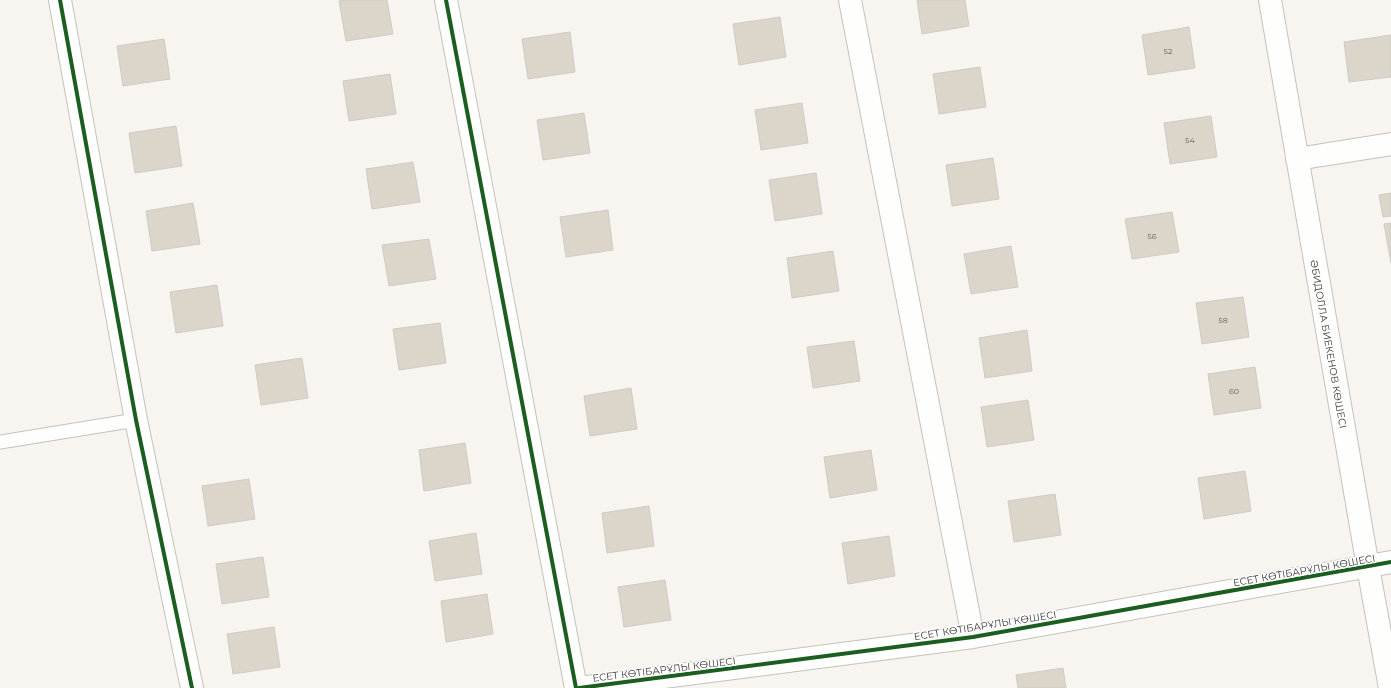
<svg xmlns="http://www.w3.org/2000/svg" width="1391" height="688" viewBox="0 0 1391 688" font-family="Montserrat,sans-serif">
<rect width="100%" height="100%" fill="#f8f5f0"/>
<path fill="#dcd6ca" stroke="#cdcbc7" d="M 344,0 L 387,0 L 393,34 L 346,41 L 339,1 Z
M 917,0 L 965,0 L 969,26 L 922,34 Z
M 780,17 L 786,57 L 739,65 L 733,24 Z
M 1189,27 L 1195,68 L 1148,75 L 1142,35 Z
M 570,32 L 575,72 L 528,79 L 522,39 Z
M 1391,35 L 1391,77 L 1349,82 L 1344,42 Z
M 164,39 L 170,79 L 123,86 L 117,46 Z
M 980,67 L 986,107 L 939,114 L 933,74 Z
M 390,74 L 396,114 L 349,121 L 343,81 Z
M 802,103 L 808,143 L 761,150 L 755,110 Z
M 584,113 L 590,153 L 543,160 L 537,120 Z
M 1211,116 L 1217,157 L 1170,164 L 1164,123 Z
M 176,126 L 182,166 L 135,173 L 129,133 Z
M 993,158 L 999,199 L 952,206 L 946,165 Z
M 413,162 L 420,202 L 372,209 L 366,169 Z
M 816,173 L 822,214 L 775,221 L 769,180 Z
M 1391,193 L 1391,216 L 1383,217 L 1379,195 Z
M 193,203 L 200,244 L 152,251 L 146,211 Z
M 608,210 L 613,250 L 566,257 L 560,217 Z
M 1172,212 L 1179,252 L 1132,259 L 1125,219 Z
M 1391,223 L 1391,263 L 1384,224 Z
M 429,239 L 436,279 L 389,286 L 382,245 Z
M 1011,246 L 1018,287 L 971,294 L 964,254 Z
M 833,251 L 839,291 L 792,298 L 787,258 Z
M 217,285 L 223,326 L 176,333 L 170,292 Z
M 1243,297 L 1249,337 L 1202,344 L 1196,303 Z
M 440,323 L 446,363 L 399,370 L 393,329 Z
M 1027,330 L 1032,371 L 985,378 L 979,338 Z
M 854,341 L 860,381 L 813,388 L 807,347 Z
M 302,358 L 308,398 L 261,405 L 255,365 Z
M 1255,367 L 1261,408 L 1214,415 L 1208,374 Z
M 631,388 L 637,429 L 590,436 L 584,396 Z
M 1028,400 L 1034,440 L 987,447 L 981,407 Z
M 465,443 L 471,483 L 424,491 L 419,450 Z
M 871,450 L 877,490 L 830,498 L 824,457 Z
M 1245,471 L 1251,511 L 1204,519 L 1198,478 Z
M 249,479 L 255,519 L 208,526 L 202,486 Z
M 1055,494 L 1061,535 L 1014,542 L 1008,501 Z
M 649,506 L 654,546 L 607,553 L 602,513 Z
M 476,533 L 482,574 L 435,581 L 429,541 Z
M 889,536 L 895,576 L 848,584 L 842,543 Z
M 263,557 L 269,597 L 222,604 L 216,564 Z
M 665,580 L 671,620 L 624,627 L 618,587 Z
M 487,594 L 493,634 L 446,642 L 441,601 Z
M 274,627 L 280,667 L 233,674 L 227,634 Z
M 1063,668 L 1066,688 L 1018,688 L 1016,675 Z"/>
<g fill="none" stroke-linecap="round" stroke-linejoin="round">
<g stroke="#c4c2be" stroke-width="15">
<path id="service" d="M 0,442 L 136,420"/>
</g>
<g stroke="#c4c2be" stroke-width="24">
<path id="minor" d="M 60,0 L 136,420 L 192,688
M 446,0 L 576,688
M 850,0 L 973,637
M 1270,0 L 1368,567 L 1390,688
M 1297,159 L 1391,144
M 579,688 L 973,637 L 1391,562"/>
</g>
<use href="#service" stroke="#fefefd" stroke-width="13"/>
<use href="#minor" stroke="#fefefd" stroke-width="22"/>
<g stroke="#fff" stroke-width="6">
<path id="cycleway" d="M 60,0 L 136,420 L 192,688
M 446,0 L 576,688
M 579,688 L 973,637 L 1391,562"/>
</g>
<use href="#cycleway" stroke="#1b5e20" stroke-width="4"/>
</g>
<g text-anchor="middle" stroke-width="3" stroke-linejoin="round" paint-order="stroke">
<g font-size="8" fill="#63605a">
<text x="1168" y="54">52</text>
<text x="1190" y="143">54</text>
<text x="1152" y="239">56</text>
<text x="1223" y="323">58</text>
<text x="1234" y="394">60</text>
</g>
<g font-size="10" fill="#3b3834" stroke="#fff">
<text transform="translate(1329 344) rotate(80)" y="4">ӘБИДОЛЛА БИЕКЕНОВ КӨШЕСІ</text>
<text transform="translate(1304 570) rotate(-10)" y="4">ЕСЕТ КӨТІБАРҰЛЫ КӨШЕСІ</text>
<text transform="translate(985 625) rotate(-9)" y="4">ЕСЕТ КӨТІБАРҰЛЫ КӨШЕСІ</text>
<text transform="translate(664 669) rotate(-7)" y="4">ЕСЕТ КӨТІБАРҰЛЫ КӨШЕСІ</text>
</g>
</g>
</svg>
